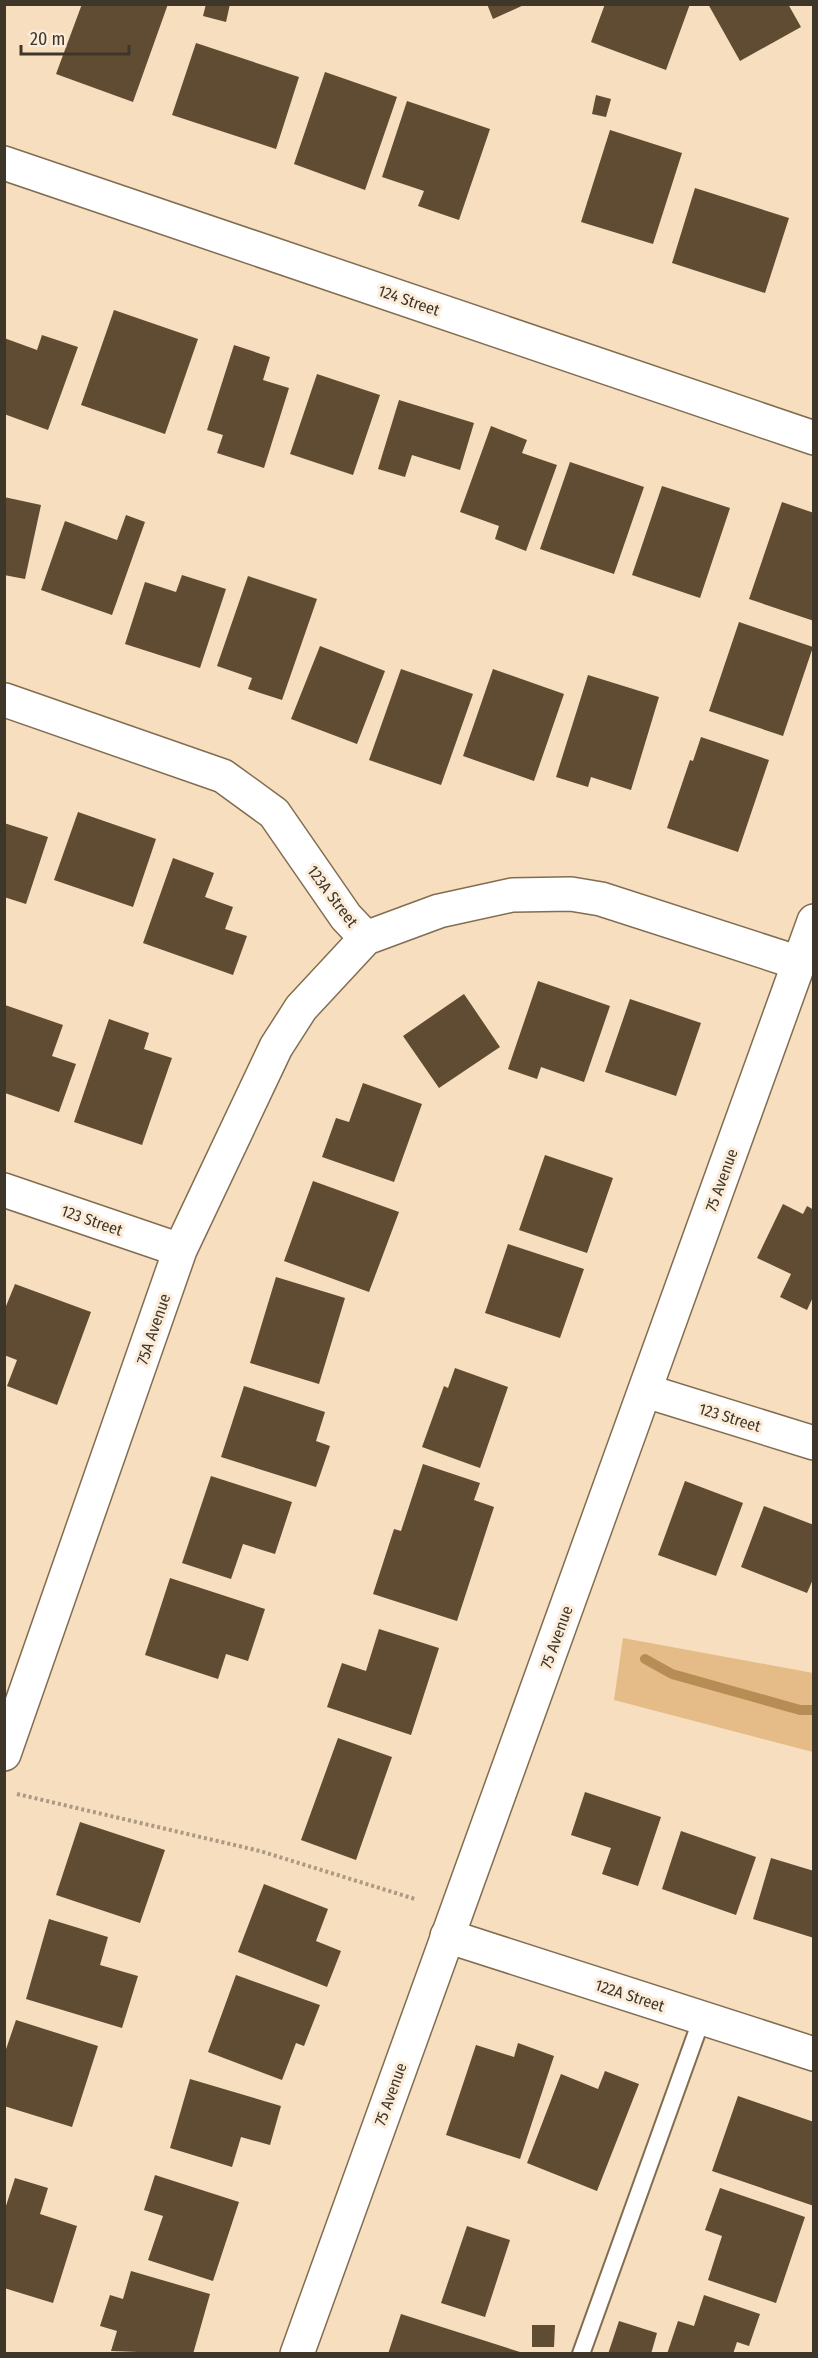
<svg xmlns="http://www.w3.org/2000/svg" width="818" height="2358" viewBox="0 0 818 2358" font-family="'Fira Sans Condensed',sans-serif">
<rect width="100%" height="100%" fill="#f6debf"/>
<path fill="#e5bc87" d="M 623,1638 L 813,1673 L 813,1752 L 614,1700 Z"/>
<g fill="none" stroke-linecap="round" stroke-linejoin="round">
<path stroke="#b78d55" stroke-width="10" d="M 645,1659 L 672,1674 L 800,1710 L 814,1710"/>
</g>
<path fill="#604c32" d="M 82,4 L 168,4 L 133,102 L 56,74 Z
M 206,4 L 230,4 L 226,22 L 203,16 Z
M 487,4 L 526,4 L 493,19 Z
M 605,4 L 690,4 L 666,70 L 591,42 Z
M 708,4 L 788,4 L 801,27 L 740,61 Z
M 196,43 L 299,77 L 276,149 L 172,115 Z
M 325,72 L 397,97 L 365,190 L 294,164 Z
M 596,95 L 611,99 L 606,117 L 592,114 Z
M 407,101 L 490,129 L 459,220 L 418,206 L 424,191 L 382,177 Z
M 610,130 L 682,153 L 653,244 L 581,222 Z
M 695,188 L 789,218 L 765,293 L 672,263 Z
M 114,310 L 198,339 L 165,434 L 81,405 Z
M 42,335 L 78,347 L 48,430 L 4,414 L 4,338 L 37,350 Z
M 234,345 L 270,357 L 263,380 L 289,388 L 264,468 L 217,453 L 223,435 L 207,430 Z
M 317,374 L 380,395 L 353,475 L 290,454 Z
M 399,400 L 474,423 L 460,470 L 412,455 L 405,477 L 378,469 Z
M 491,426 L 527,440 L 522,453 L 557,465 L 526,551 L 495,539 L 499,526 L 460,512 Z
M 570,462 L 644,487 L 614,574 L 540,549 Z
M 662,486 L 730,508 L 700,598 L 632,575 Z
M 4,497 L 41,505 L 25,579 L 4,575 Z
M 782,502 L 814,513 L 814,621 L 749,599 Z
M 126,515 L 145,522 L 112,615 L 41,590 L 65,521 L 117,540 Z
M 182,575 L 226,589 L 200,668 L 125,644 L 145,582 L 176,592 Z
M 248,576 L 317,599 L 282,700 L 248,689 L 252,678 L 217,666 Z
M 739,622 L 813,647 L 783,736 L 709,711 Z
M 320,646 L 385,671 L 357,744 L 291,719 Z
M 401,669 L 473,694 L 441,785 L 369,760 Z
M 493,669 L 564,694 L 534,781 L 463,756 Z
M 588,675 L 659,697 L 631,790 L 591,777 L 588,787 L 556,777 Z
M 701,737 L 769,760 L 738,852 L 667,828 L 690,760 L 693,761 Z
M 78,812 L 156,839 L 133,907 L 54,880 Z
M 4,823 L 48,837 L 26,904 L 4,897 Z
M 173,858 L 214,873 L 205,897 L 233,907 L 225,929 L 247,936 L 233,975 L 143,943 Z
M 538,981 L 610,1006 L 584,1082 L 541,1067 L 537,1079 L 508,1069 Z
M 464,994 L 500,1047 L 439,1088 L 403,1036 Z
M 630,999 L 701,1023 L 676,1096 L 605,1072 Z
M 5,1005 L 63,1025 L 52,1056 L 76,1064 L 59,1112 L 5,1093 Z
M 109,1019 L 149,1033 L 144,1049 L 172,1058 L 142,1145 L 74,1122 Z
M 363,1083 L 422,1104 L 394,1182 L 322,1157 L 336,1118 L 349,1122 Z
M 545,1155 L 613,1178 L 587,1253 L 519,1230 Z
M 313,1181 L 399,1212 L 369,1292 L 284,1261 Z
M 783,1204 L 803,1214 L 807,1206 L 814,1210 L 814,1295 L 807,1310 L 780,1297 L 791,1274 L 757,1258 Z
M 508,1244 L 584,1269 L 560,1338 L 485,1313 Z
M 276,1277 L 345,1298 L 319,1384 L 250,1363 Z
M 15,1284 L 91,1312 L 57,1405 L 7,1386 L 17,1360 L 4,1355 L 4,1311 Z
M 455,1368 L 508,1387 L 480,1468 L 422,1447 L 444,1386 L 448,1388 Z
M 244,1386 L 325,1412 L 316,1441 L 330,1446 L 316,1487 L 221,1457 Z
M 423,1464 L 480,1483 L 474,1500 L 494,1507 L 457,1621 L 373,1594 L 394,1529 L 401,1531 Z
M 211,1476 L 292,1502 L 275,1554 L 243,1544 L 231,1579 L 182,1563 Z
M 685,1481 L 743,1503 L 716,1576 L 658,1555 Z
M 764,1506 L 814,1525 L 814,1577 L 807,1593 L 741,1567 Z
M 170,1578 L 265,1609 L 248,1661 L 226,1654 L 218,1679 L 145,1655 Z
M 379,1629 L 439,1648 L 411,1735 L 327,1707 L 342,1663 L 366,1671 Z
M 338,1738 L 392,1757 L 356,1860 L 301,1840 Z
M 585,1792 L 661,1817 L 638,1886 L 602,1874 L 611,1848 L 571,1835 Z
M 80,1822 L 165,1850 L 140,1923 L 56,1895 Z
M 681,1831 L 756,1857 L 736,1915 L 662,1889 Z
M 771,1858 L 814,1871 L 814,1938 L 753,1919 Z
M 264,1884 L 328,1909 L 316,1941 L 341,1951 L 327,1987 L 238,1952 Z
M 49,1919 L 108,1937 L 100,1965 L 138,1976 L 122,2028 L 26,1999 Z
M 236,1975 L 320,2005 L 304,2046 L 296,2043 L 282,2080 L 208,2052 Z
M 16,2020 L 98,2046 L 72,2127 L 4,2106 L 4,2055 Z
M 518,2043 L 554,2056 L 520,2159 L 446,2135 L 476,2045 L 514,2057 Z
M 605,2071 L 639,2084 L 597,2191 L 527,2163 L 561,2074 L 598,2089 Z
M 190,2079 L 281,2106 L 270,2145 L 241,2137 L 232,2167 L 170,2148 Z
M 738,2096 L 814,2122 L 814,2206 L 712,2171 Z
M 155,2175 L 239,2202 L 213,2281 L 148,2260 L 163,2216 L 144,2210 Z
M 15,2178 L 48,2188 L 40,2214 L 77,2226 L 53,2303 L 4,2288 L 4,2212 Z
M 720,2188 L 805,2217 L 776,2303 L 708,2280 L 722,2236 L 705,2230 Z
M 467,2226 L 510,2240 L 485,2317 L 441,2303 Z
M 131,2271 L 210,2294 L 193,2354 L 111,2351 L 117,2331 L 100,2326 L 110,2295 L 123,2299 Z
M 704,2295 L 760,2314 L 749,2346 L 737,2342 L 733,2354 L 667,2354 L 678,2321 L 694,2326 Z
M 401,2314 L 520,2352 L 519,2354 L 388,2354 Z
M 619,2321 L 657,2333 L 651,2354 L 608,2354 Z
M 532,2325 L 555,2325 L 554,2347 L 532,2347 Z"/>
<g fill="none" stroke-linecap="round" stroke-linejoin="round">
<g stroke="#826d51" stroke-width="20">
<path id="service" d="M 581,2354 L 702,2018"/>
</g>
<g stroke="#826d51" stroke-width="36">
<path id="minor" d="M 5,700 L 223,776 L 274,813 L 346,917 L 366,938
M 4,1190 L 180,1250
M 646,1391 L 814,1443
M 4,1754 L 180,1250 L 276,1047 L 301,1008 L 366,938 L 439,911 L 512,895 L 571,894 L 601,899 L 799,963
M 447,1936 L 814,2054"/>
</g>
<g stroke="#826d51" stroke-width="36">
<path id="tertiary" d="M 4,163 L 814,438
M 297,2354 L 814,921"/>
</g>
<path stroke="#ab9982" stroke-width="4" stroke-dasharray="3 3" stroke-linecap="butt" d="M 17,1794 L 260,1851 L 415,1899"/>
<use href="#service" stroke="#fff" stroke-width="16"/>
<use href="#minor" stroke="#fff" stroke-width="33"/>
<use href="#tertiary" stroke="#fff" stroke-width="33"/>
</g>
<g text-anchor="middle" stroke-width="6" stroke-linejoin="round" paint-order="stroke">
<g font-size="16" fill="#3f362a" stroke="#fbedda">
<text transform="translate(409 300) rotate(19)" y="6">124 Street</text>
<text transform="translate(333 896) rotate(53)" y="6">123A Street</text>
<text transform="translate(721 1180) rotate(-70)" y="6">75 Avenue</text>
<text transform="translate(92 1220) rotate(19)" y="6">123 Street</text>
<text transform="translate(153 1329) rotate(-71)" y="6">75A Avenue</text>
<text transform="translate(730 1417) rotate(17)" y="6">123 Street</text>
<text transform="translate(556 1637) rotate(-70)" y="6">75 Avenue</text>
<text transform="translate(630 1995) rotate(18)" y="6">122A Street</text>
<text transform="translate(390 2094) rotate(-70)" y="6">75 Avenue</text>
</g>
</g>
<rect width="818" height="2358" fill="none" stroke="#3f362a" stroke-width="12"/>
<path d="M21 45v9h108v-9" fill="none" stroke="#3f362a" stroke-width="3"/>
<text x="30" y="45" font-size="18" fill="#3f362a" stroke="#fbedda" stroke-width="4.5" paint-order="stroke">20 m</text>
</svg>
